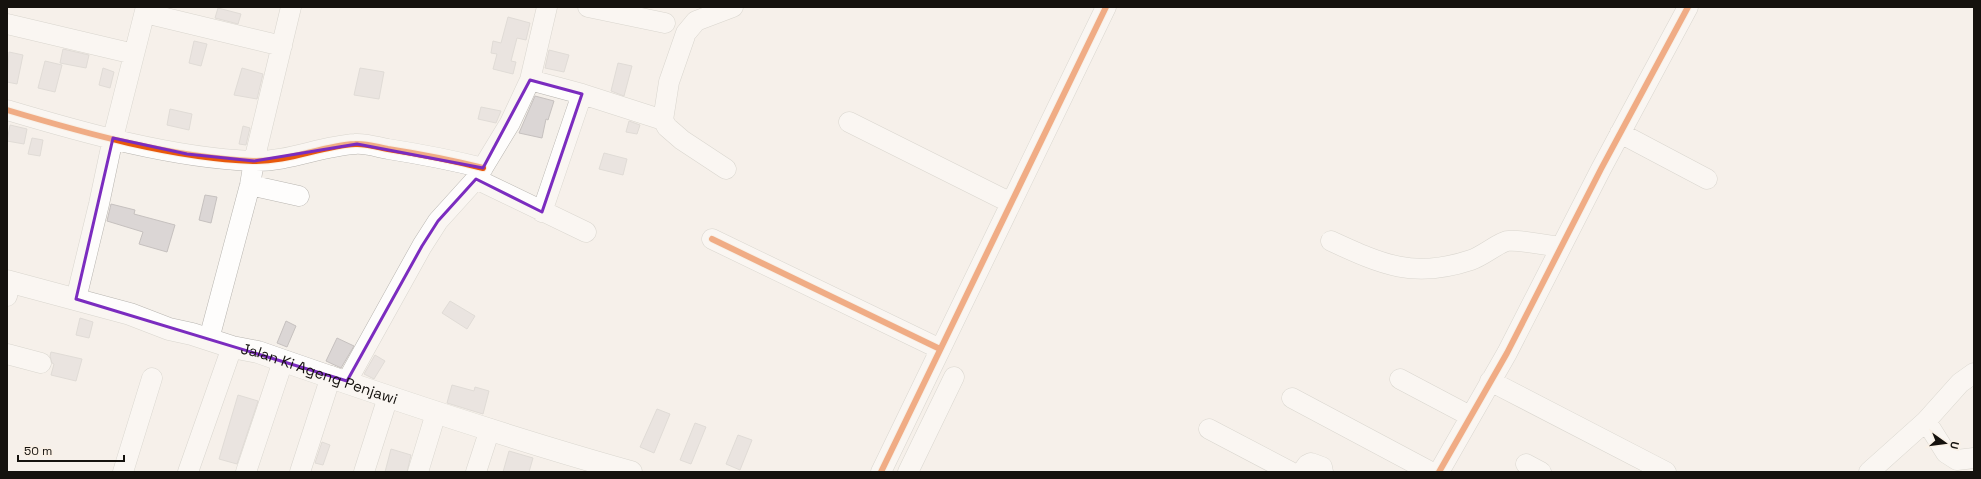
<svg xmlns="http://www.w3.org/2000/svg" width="1981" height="479" viewBox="0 0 1981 479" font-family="'Space Grotesk',sans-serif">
<rect width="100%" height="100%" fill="#f5f0ea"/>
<path fill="#dbd6d5" stroke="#c6c1bf" d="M 218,8 L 241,14 L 238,24 L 215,18 Z
M 508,17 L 530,23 L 526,40 L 517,38 L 511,61 L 516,62 L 513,74 L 493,69 L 497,54 L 491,53 L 493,41 L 501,43 Z
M 194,41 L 207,44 L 201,66 L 189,63 Z
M 63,49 L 89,55 L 86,68 L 60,63 Z
M 549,50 L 569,55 L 564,72 L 545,68 Z
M 9,52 L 23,55 L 17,84 L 7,82 Z
M 45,61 L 62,65 L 55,92 L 38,88 Z
M 618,63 L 632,66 L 624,96 L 611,91 Z
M 103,68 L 114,72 L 110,88 L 99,85 Z
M 242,68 L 263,74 L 257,99 L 234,95 Z
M 360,68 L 384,72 L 379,99 L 354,95 Z
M 535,96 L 554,101 L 548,120 L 546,119 L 542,138 L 519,133 Z
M 481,107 L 501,111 L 496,123 L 478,119 Z
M 170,109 L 192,114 L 189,130 L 167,125 Z
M 629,121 L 640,125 L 637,134 L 626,132 Z
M 10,125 L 27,129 L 24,144 L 7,141 Z
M 243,126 L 250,128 L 246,145 L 239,144 Z
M 32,138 L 43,140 L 40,156 L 28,154 Z
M 604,153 L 627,159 L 623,175 L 599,169 Z
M 205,195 L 217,197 L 211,223 L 199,220 Z
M 111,204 L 135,210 L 134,214 L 175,225 L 167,252 L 139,244 L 143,232 L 107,221 Z
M 450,301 L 475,316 L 467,329 L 442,313 Z
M 80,318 L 93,322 L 89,338 L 76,335 Z
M 286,321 L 296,326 L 287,347 L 277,343 Z
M 337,338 L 354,346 L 341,368 L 326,361 Z
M 51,352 L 82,359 L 76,381 L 51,375 L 54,364 L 52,363 L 50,356 Z
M 375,355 L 385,361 L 374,379 L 364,374 Z
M 452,385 L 474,391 L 475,387 L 489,391 L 483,414 L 447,403 Z
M 238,395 L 258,401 L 237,464 L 219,459 Z
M 657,409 L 670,414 L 654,453 L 640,447 Z
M 695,423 L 706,427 L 691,464 L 680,460 Z
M 738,435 L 752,440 L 740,470 L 726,464 Z
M 322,442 L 330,445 L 323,465 L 315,463 Z
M 391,449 L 411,455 L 407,472 L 385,472 Z
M 509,451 L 533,458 L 529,472 L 503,472 Z"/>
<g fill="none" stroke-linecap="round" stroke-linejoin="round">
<g stroke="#b8b5b0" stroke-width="21">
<path id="minor" d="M 588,7 L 665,23
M 145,13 L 282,46
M 7,24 L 134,54
M 530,80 L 582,94 L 663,120
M 7,110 C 84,133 173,158 253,161 C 288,162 321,146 355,144 C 365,143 377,147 388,149 C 420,154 451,160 483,168
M 849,122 L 1011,203
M 1620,133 L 1707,179
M 726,169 L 682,140 L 667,127 L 663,120 L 669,82 L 686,33 L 696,21 L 733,7
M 476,179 L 586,232
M 250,185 L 299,196
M 542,212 L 582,94
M 712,239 L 940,349
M 1331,241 C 1383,265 1414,279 1471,260 C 1483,256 1498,243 1507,241 C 1519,239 1547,246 1561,247
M 7,296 L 10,282
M 76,299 L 99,204 L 113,138 L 146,7
M 209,339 L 250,185 L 254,161 L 291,7
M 7,354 L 41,363
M 1974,373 L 1960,383 L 1926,421 L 1946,453 L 1957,460 L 1974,458
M 1400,379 L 1470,416
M 347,381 L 422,246 L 438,221 L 476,179 L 510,123 L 530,80 L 547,7
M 1490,381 L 1666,472
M 1292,398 L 1431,472
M 1209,429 L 1291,472
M 1526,464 L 1541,472
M 123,472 L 152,378
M 188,472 L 232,347
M 246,472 L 283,361
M 300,472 L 331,376
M 364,472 L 388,397
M 418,472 L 436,413
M 476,472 L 490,429
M 881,472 L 1106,7
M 908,472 L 954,377
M 1302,472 L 1307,465 L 1311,463 L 1322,467 L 1323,472
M 1439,472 L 1507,353 L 1601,169 L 1688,7
M 1869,472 L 1926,421"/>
</g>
<g stroke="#b8b5b0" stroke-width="23">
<g id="major">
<path id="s1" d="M 7,281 L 130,314 L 169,329 L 192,334 L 232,347 L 258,352 C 381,395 505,437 631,472"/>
</g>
</g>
<use href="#minor" stroke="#fefdfc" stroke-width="20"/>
<use href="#major" stroke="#fefdfc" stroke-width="22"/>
<g stroke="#faf0e5" stroke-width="8">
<path id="cycleway" d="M 7,110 C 84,133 173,158 253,161 C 288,162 321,146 355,144 C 365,143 377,147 388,149 C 420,154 451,160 483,168
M 712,239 L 940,349
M 881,472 L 1106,7
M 1439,472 L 1507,353 L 1601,169 L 1688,7"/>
</g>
<use href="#cycleway" stroke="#e8590c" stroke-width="6"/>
</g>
<path d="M0 0H1981V479H0ZM 530,80 L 582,94 L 542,212 L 476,179 L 438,221 L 422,246 L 347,381 L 76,299 L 113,138 L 187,154 L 254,161 L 357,144 L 483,168 Z" fill="#f5f0ea" fill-opacity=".55" fill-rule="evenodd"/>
<path fill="none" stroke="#7b2cbf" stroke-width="3" stroke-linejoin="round" d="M 530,80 L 582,94 L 542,212 L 476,179 L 438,221 L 422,246 L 347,381 L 76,299 L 113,138 L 187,154 L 254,161 L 357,144 L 483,168 Z"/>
<g text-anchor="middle" stroke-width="3" stroke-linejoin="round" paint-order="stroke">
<g font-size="15" fill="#15120e" stroke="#faf0e5">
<text dy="5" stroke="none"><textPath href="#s1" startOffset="326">Jalan Ki Ageng Penjawi</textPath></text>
</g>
</g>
<rect width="1981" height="479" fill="none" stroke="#15120e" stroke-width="16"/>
<g transform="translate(1945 443) rotate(104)" stroke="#faf0e5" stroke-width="3" paint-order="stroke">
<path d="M0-3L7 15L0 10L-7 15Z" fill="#15120e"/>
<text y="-6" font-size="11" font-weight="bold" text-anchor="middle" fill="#15120e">U</text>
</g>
<path d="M18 455v6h106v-6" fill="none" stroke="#15120e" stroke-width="2"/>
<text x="24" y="455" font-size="12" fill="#15120e" stroke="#faf0e5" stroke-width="3" paint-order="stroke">50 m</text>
</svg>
